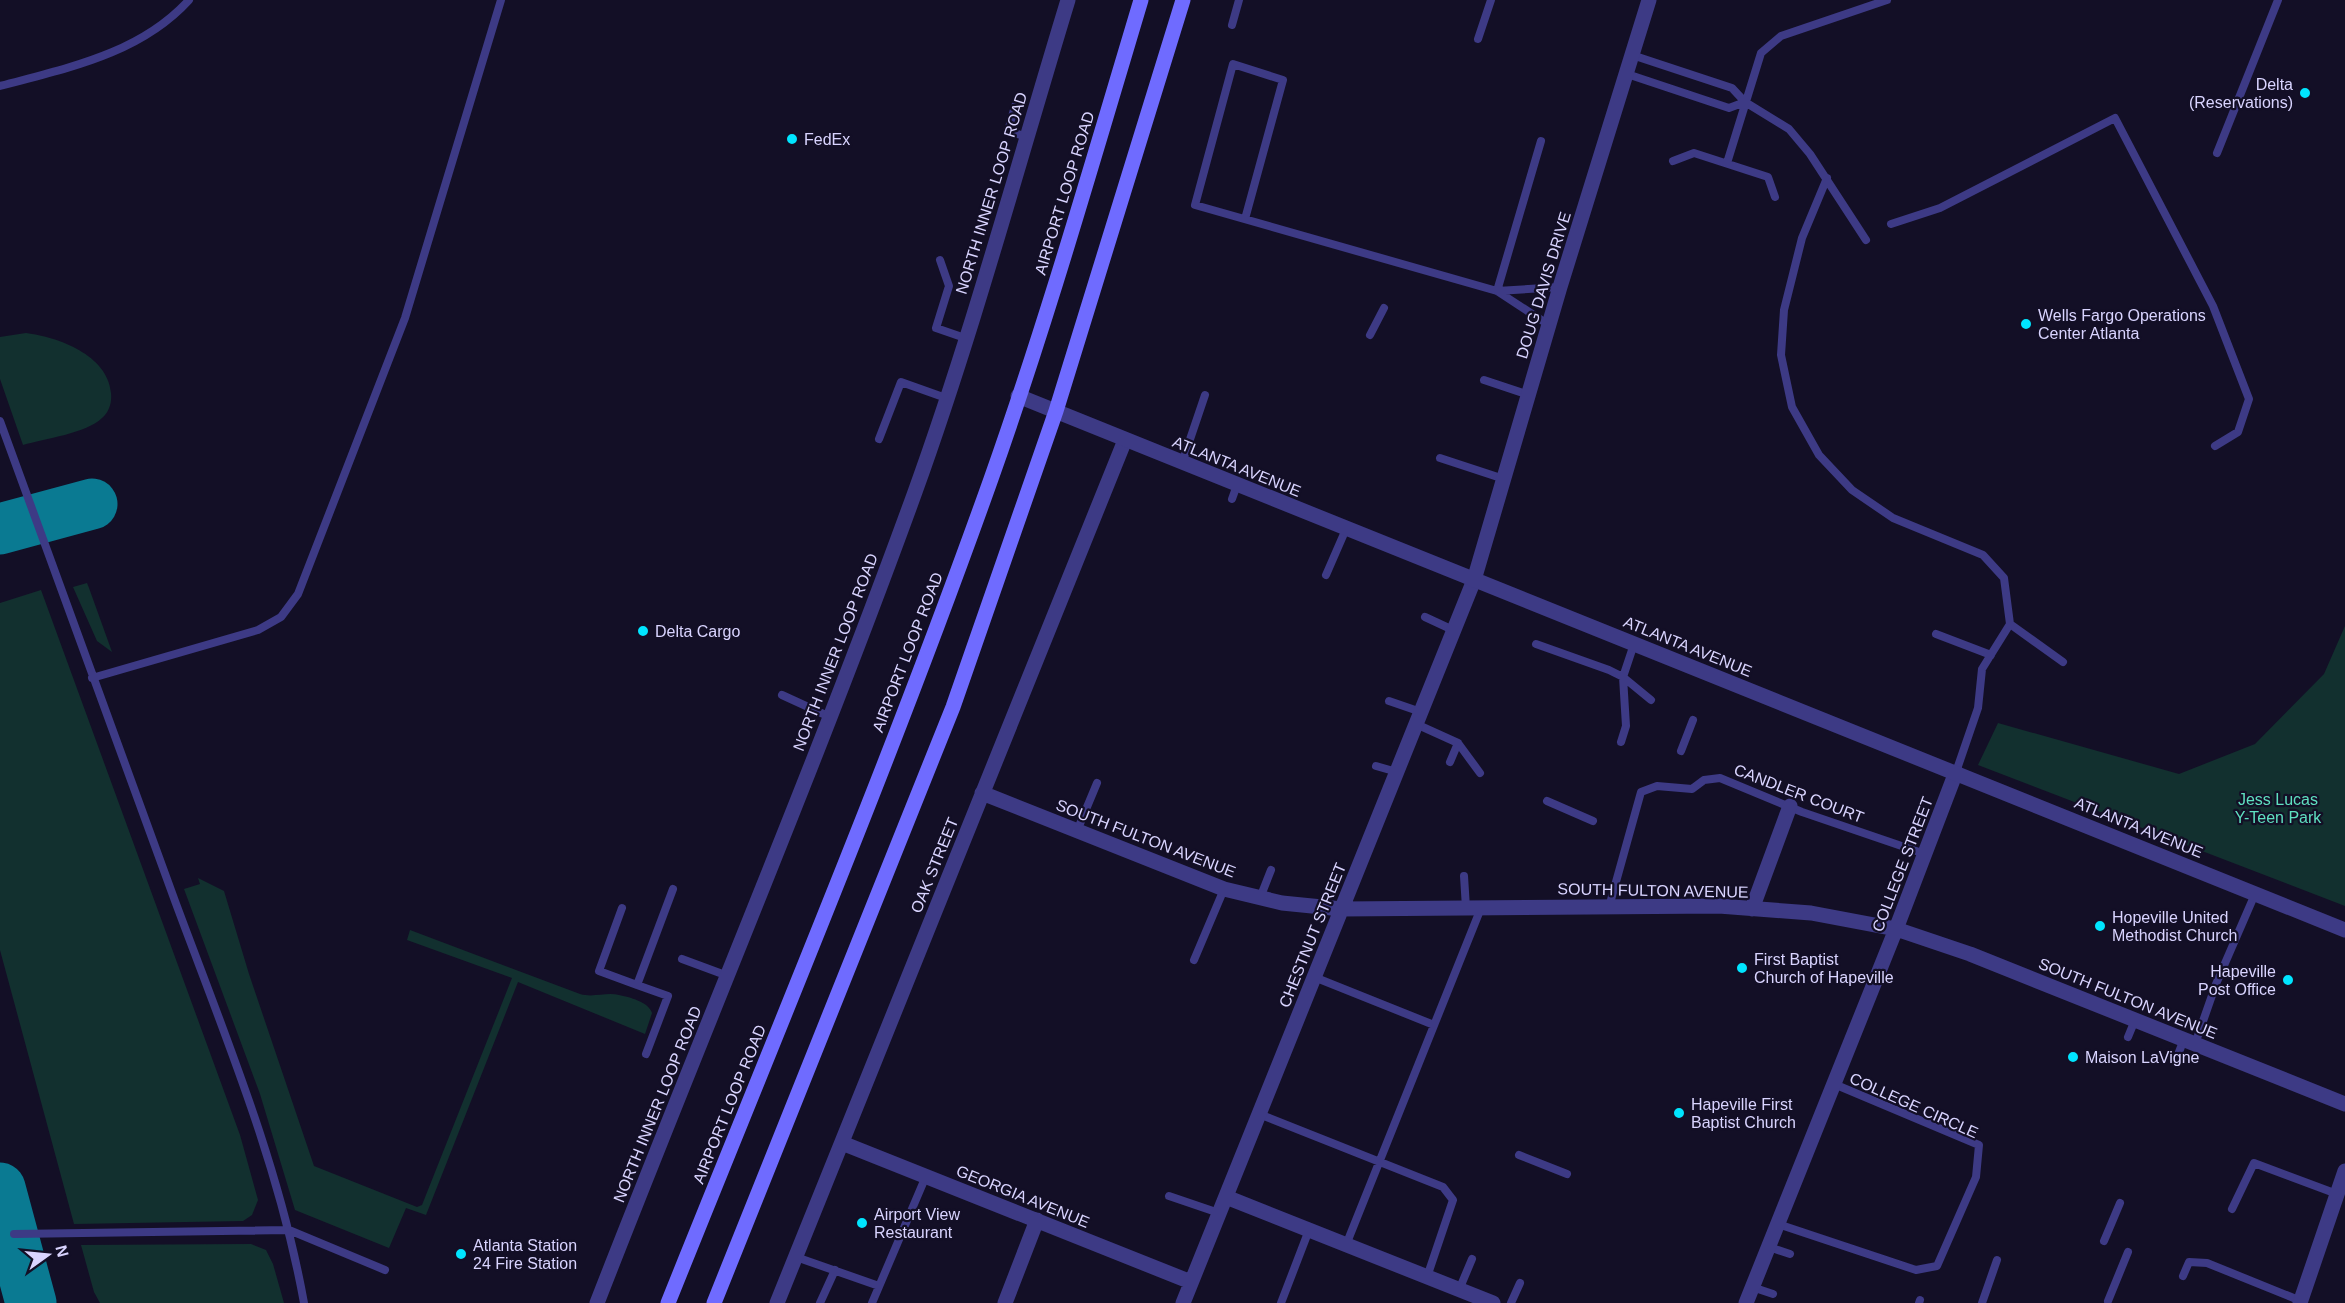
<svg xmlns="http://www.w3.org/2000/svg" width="2345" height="1303" viewBox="0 0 2345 1303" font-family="Arial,sans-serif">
<rect width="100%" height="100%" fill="#130f26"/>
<path fill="#12302f" d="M 26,333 C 58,337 108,355 111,393 C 112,403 109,412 102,418 C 87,433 44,439 23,445 L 0,379 L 0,337 Z
M 87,583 L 89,588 L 112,652 L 97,641 L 73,587 Z
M 41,590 L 240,1135 L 258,1200 L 252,1215 L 243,1221 L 74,1224 L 0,950 L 0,603 Z
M 2345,626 L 2345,906 L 1978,765 L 1998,723 L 2179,774 L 2255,744 L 2324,674 Z
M 198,878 L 224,891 L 249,974 L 314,1166 L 417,1207 L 422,1205 L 512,978 L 407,940 L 410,930 L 580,994 C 593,998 606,992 619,995 C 629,997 649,1002 652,1013 L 645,1034 L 518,982 L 426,1215 L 406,1208 L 389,1248 L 295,1210 L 260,1094 L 184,889 L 200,884 Z
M 251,1244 L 266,1250 L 273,1264 L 284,1303 L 100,1303 L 94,1292 L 81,1245 Z"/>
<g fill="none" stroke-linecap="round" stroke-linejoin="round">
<path stroke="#0a7a92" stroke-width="51" d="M 0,529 L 92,504
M 0,1188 L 31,1303"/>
<path stroke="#3d3a85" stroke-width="8" d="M 1232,25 L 1239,0
M 1478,39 L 1491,0
M 1632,55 L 1732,88 L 1745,102 L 1789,129 L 1810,154 L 1866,240
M 1627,74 L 1729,108 L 1745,102
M 0,86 C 67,68 140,54 189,0
M 1015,106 L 1008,131 L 1027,137
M 2217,153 L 2278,0
M 1673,161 L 1694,153 L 1768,177 L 1775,197
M 1727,163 L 1761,53 L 1781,36 L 1887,0
M 1827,178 L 1802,238 L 1784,310 L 1781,355 L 1792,407 L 1819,455 L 1852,490 L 1893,518 L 1983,555 L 2004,578 L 2010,624 L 1982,669 L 1978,708 L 1956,772
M 1245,219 L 1283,80 L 1233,64 L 1195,205 L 1497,291 L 1549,325
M 1891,224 L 1940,208 L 2115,118 L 2213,306 L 2249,399 L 2238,432 L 2215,446
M 940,260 L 949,286 L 936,328 L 965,338
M 1497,291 L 1541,141
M 1497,291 L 1560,287
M 1370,335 L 1384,308
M 1484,380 L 1529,395
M 0,421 C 58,581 116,741 175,901 C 224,1033 279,1164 304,1303
M 879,439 L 901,382 L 946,398
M 1440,458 L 1504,479
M 1182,463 L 1205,395
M 1232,499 L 1237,485
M 1326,575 L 1346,529
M 1425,617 L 1453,630
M 2010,624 L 2063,662
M 1936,634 L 1991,655
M 1536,644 L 1609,670 L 1623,677 L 1651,700
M 92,678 L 258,630 L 281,617 L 298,594 L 405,318 L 501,0
M 782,695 L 830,717
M 1389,701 L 1421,712
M 1416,724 L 1458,743 L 1480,773
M 1621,742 L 1626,726 L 1623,677 L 1634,644
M 1681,751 L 1693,720
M 1450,762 L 1458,743
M 1376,766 L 1397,772
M 1547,801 L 1593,821
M 1077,831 L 1097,783
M 1464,876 L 1466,908
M 1260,898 L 1271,870
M 1609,907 L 1641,792 L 1657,786 L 1692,789 L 1704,780 L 1720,778 L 1802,812 L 1925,854
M 622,908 L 599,971 L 637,985
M 682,959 L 728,976
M 1194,960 L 1224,889
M 1314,977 L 1434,1025
M 2128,1037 L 2135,1020
M 2195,1044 L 2216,984 L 2255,894
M 2179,1052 L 2184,1039
M 646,1054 L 668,996 L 637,985 L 673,889
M 1259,1114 L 1443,1187 L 1453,1200 L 1427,1277
M 1519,1155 L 1567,1174
M 1169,1196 L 1219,1213
M 2232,1209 L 2254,1163 L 2337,1194
M 1778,1224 L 1916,1270 L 1937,1266 L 1976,1177 L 1979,1145 L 1834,1084
M 14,1234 L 289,1230 L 385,1270
M 2104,1241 L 2120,1203
M 1346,1245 L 1481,908
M 1769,1247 L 1790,1254
M 796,1257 L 879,1286
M 2183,1276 L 2189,1262 L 2207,1263 L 2301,1301
M 1752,1287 L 1773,1294
M 1459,1290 L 1472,1259
M 2108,1301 L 2128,1252
M 820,1303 L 835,1270
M 872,1303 L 926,1176
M 1281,1303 L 1309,1230
M 1511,1303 L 1520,1283
M 1919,1303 L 1920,1300
M 1982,1303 L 1997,1260"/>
<path stroke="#3d3a85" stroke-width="15" d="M 982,793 L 1224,889 L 1282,903 L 1342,909 L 1719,906 L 1811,913 L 1896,929 L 1970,954 L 2345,1104
M 1752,909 L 1790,806
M 842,1143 L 1191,1282
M 1226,1197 L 1493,1303
M 597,1303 C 702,1033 816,765 915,492 C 973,331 1018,164 1068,0
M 777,1303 L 1125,440
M 1005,1303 L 1037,1220
M 1183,1303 L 1474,580
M 1746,1303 L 1896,929 L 1956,772"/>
<path stroke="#3d3a85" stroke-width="15" d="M 1018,396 L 2345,930
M 1474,580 L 1560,287 L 1649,0
M 2300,1303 L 2345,1171"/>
<path stroke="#6f6bff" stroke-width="15" d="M 668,1303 C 778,1029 892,757 991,479 C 1047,321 1093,160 1141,0
M 714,1303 L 953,707 L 1056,411 L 1183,0"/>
</g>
<g fill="#00e5ff" stroke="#130f26" stroke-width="2">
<circle cx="2305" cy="93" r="6"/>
<circle cx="792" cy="139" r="6"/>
<circle cx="2026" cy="324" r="6"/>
<circle cx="643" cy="631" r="6"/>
<circle cx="2100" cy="926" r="6"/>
<circle cx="1742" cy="968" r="6"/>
<circle cx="2288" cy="980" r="6"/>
<circle cx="2073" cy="1057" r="6"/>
<circle cx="1679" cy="1113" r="6"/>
<circle cx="862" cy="1223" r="6"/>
<circle cx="461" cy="1254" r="6"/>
</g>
<g text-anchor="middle" stroke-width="4.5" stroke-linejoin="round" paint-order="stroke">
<g font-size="16" fill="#d9d4ff" stroke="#130f26" text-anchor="start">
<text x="2293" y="90" text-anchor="end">Delta<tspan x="2293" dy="18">(Reservations)</tspan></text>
<text x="804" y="145">FedEx</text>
<text x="2038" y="321">Wells Fargo Operations<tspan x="2038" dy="18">Center Atlanta</tspan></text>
<text x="655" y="637">Delta Cargo</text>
<text x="2112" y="923">Hopeville United<tspan x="2112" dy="18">Methodist Church</tspan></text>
<text x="1754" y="965">First Baptist<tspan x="1754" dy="18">Church of Hapeville</tspan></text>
<text x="2276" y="977" text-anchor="end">Hapeville<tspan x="2276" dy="18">Post Office</tspan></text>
<text x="2085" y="1063">Maison LaVigne</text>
<text x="1691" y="1110">Hapeville First<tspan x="1691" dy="18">Baptist Church</tspan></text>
<text x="874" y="1220">Airport View<tspan x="874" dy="18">Restaurant</tspan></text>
<text x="473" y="1251">Atlanta Station<tspan x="473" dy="18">24 Fire Station</tspan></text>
</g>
<g font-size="16" fill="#d9d4ff" stroke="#130f26">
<text transform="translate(991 193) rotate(-73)" y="6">NORTH INNER LOOP ROAD</text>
<text transform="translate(1064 193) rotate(-73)" y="6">AIRPORT LOOP ROAD</text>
<text transform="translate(1543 285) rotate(-73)" y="6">DOUG DAVIS DRIVE</text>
<text transform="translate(1237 466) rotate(22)" y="6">ATLANTA AVENUE</text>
<text transform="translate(1688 646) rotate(22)" y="6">ATLANTA AVENUE</text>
<text transform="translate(835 652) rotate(-69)" y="6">NORTH INNER LOOP ROAD</text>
<text transform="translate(907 652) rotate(-69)" y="6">AIRPORT LOOP ROAD</text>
<text transform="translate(1799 793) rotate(21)" y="6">CANDLER COURT</text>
<text transform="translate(2139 827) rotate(22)" y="6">ATLANTA AVENUE</text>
<text transform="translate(1146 838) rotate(21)" y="6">SOUTH FULTON AVENUE</text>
<text transform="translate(1902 864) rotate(-69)" y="6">COLLEGE STREET</text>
<text transform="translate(934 865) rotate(-68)" y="6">OAK STREET</text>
<text transform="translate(1653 890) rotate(1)" y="6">SOUTH FULTON AVENUE</text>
<text transform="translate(1312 935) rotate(-68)" y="6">CHESTNUT STREET</text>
<text transform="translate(2128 998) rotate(22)" y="6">SOUTH FULTON AVENUE</text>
<text transform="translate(657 1104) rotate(-68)" y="6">NORTH INNER LOOP ROAD</text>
<text transform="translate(729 1104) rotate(-68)" y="6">AIRPORT LOOP ROAD</text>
<text transform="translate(1914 1105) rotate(24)" y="6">COLLEGE CIRCLE</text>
<text transform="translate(1023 1196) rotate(22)" y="6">GEORGIA AVENUE</text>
</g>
<g font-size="16" fill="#5fe0c0" stroke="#130f26">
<text x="2278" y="805">Jess Lucas<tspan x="2278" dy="18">Y-Teen Park</tspan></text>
</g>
</g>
<g transform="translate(48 1255) rotate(75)" stroke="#130f26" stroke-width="4.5" paint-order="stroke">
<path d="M0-4.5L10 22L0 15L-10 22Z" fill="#d9d4ff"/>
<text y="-9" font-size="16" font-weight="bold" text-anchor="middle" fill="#d9d4ff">N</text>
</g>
</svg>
